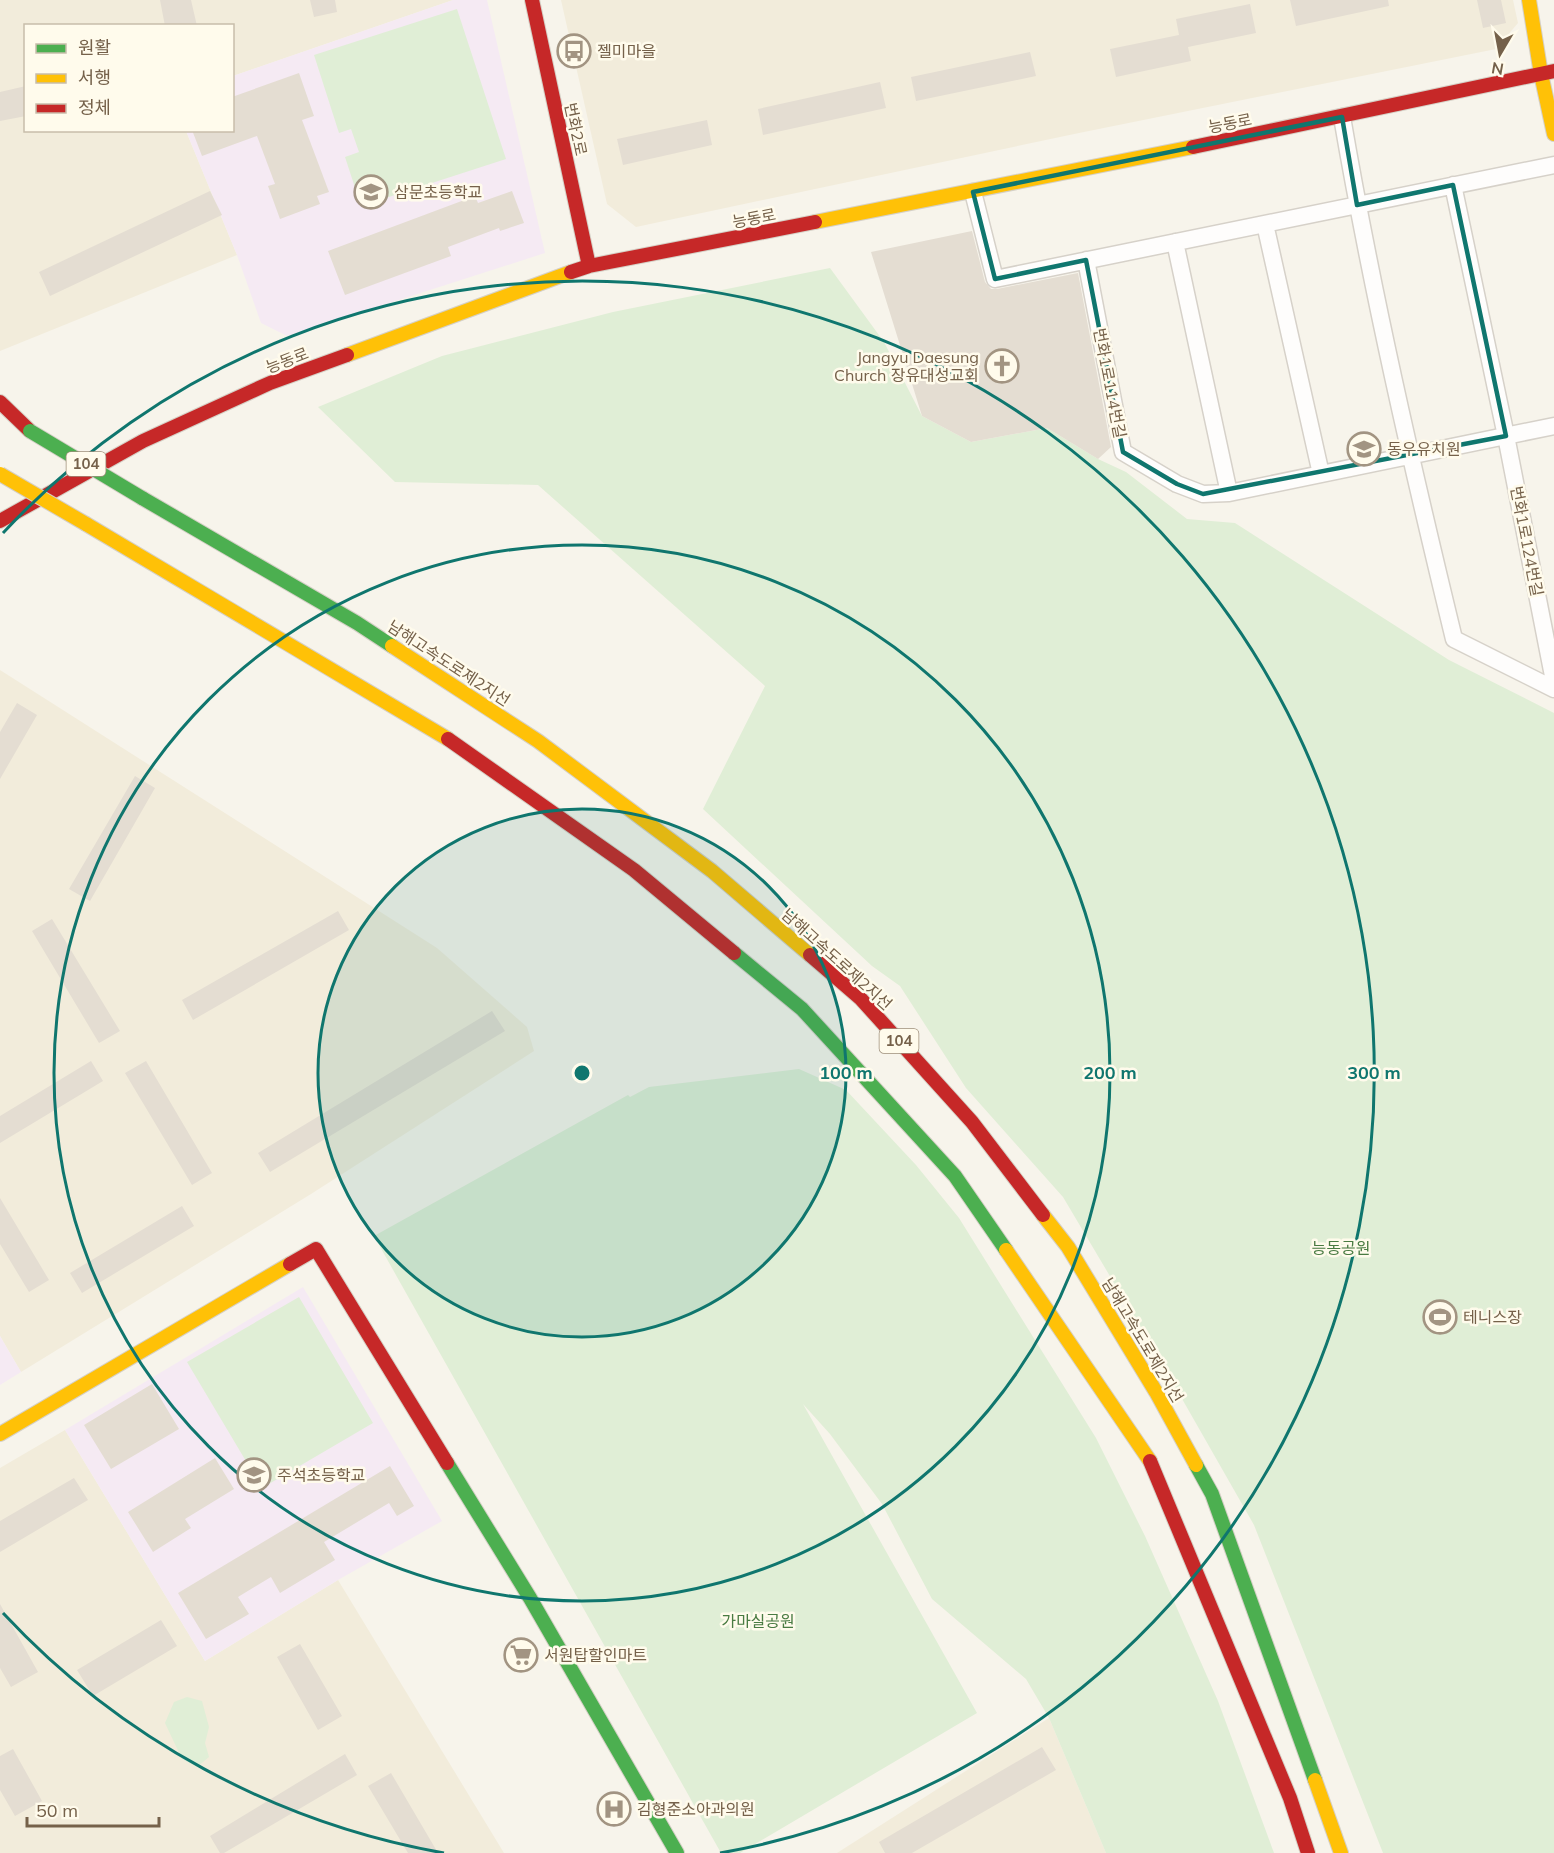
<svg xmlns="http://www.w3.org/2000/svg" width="1554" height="1853" viewBox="0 0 1554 1853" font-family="Mulish,'Noto Sans KR',sans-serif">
<rect width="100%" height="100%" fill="#f7f4eb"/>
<path fill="#f2ecdb" d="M 0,0 L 453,0 L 233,76 L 232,26 L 26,26 L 26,130 L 186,131 L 237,255 L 0,351 Z
M 561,0 L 1513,0 L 1518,23 L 1496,49 L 1079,133 L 636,227 L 607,204 Z
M 0,670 L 437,948 L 527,1027 L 534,1051 L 311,1194 L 21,1372 L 0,1336 Z
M 65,1430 L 205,1661 L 338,1580 L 504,1853 L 0,1853 L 0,1468 Z
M 1049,1718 L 1106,1853 L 837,1853 Z"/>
<path fill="#f5eaf3" d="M 453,0 L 487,0 L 545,253 L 287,336 L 261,323 L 237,255 L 186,131 L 232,130 L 233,76 Z
M 303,1287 L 442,1521 L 338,1580 L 205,1661 L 65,1430 Z
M 0,1336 L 21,1372 L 0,1385 Z"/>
<path fill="#e0eed6" d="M 457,9 L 506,159 L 361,206 L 345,157 L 359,152 L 351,129 L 339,133 L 314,55 Z
M 830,268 L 884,342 L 922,416 L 971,442 L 1047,428 L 1098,459 L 1126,472 L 1187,519 L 1235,523 L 1449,660 L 1554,713 L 1554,1853 L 1383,1853 L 1254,1525 L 1165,1369 L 1063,1197 L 966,1088 L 900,986 L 872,966 L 703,809 L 765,686 L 538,485 L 395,482 L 318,407 L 442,356 L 613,312 Z
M 799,1069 L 846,1090 L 916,1165 L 959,1218 L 1096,1438 L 1145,1536 L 1218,1701 L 1274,1853 L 1106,1853 L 1049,1718 L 1026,1679 L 932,1599 L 882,1504 L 830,1434 L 803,1404 L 977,1713 L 740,1853 L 721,1853 L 374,1236 L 628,1095 L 630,1097 L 649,1087 Z
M 299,1297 L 373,1423 L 262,1488 L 187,1362 Z
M 187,1697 L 202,1701 L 209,1727 L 205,1743 L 209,1757 L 197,1767 L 182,1759 L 165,1723 L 174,1702 Z"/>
<path fill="#e4ddd2" d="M 160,0 L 191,0 L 197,26 L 165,26 Z
M 310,0 L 335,0 L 337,12 L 314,17 Z
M 1290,0 L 1388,0 L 1389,6 L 1296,26 Z
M 1477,0 L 1501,0 L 1506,23 L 1483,28 Z
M 1250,4 L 1256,33 L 1188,47 L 1191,61 L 1116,77 L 1110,49 L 1179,35 L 1176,19 Z
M 1030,52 L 1036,76 L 916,101 L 911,77 Z
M 299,73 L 314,116 L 302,120 L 329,192 L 317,196 L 320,204 L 280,219 L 268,186 L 275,184 L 257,136 L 202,156 L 192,130 L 232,130 L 232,97 Z
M 880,82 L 886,108 L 763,135 L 758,109 Z
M 26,86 L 26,116 L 0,121 L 0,92 Z
M 707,120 L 712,145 L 623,165 L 617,139 Z
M 210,191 L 222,215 L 50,296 L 39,272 Z
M 512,191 L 524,223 L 500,231 L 499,228 L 448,247 L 451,256 L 345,295 L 328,251 L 475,196 L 478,203 Z
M 972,231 L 985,282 L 991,289 L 997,289 L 1078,273 L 1111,447 L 1098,459 L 1047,428 L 971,442 L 922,416 L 871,252 Z
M 17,703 L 37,715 L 0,779 L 0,732 Z
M 135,776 L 155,788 L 90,901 L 69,889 Z
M 338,911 L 349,930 L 193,1020 L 182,1000 Z
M 52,919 L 120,1031 L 99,1043 L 32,931 Z
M 492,1011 L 505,1031 L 270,1172 L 258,1153 Z
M 91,1061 L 103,1081 L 0,1143 L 0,1116 Z
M 146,1061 L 212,1173 L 192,1185 L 125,1073 Z
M 0,1198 L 49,1280 L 29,1292 L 0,1244 Z
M 182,1206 L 194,1226 L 82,1293 L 70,1273 Z
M 152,1384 L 179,1429 L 111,1469 L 84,1425 Z
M 215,1458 L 234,1489 L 185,1519 L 191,1528 L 153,1552 L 128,1512 Z
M 390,1466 L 414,1506 L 397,1516 L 389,1503 L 324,1542 L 335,1560 L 280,1593 L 271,1577 L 238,1597 L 249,1614 L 206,1639 L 178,1593 Z
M 74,1478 L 88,1500 L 0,1552 L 0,1521 Z
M 0,1604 L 38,1672 L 11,1687 L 0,1668 Z
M 161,1620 L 177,1646 L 93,1696 L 77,1670 Z
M 300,1644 L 342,1716 L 318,1730 L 277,1657 Z
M 1042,1747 L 1056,1770 L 912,1853 L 885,1853 L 879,1842 Z
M 13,1749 L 42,1801 L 15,1816 L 0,1790 L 0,1756 Z
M 345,1754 L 357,1775 L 224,1853 L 220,1853 L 210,1836 Z
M 391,1773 L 438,1853 L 408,1853 L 368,1786 Z"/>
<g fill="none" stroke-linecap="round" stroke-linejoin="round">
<g stroke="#d6d1c9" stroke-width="19">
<path id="street" d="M 1342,117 C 1372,292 1412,466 1454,639 L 1554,689
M 1453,185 L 1506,436 L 1554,681
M 973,192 L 995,279 L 1554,165
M 1265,224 L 1321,474
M 1175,242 L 1229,493
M 1086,260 L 1123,452 L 1177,484 L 1203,494 L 1229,493 L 1554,426"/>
</g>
<g stroke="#d5d0c6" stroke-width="16">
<path id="fast" d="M 142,498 L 357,623 L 392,646
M 734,953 L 802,1009 L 955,1176 L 1006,1250
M 447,1463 L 530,1598 L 677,1853
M 1196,1465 L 1212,1494 L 1315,1780"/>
</g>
<g stroke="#d5d0c6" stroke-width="16">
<path id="slow" d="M 1529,0 L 1541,74 L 1554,134
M 815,222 L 1193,147
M 347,355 L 571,272
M 86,524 L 448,739
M 392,646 L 538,741 L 712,871 L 810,955
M 1043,1215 L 1068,1247 L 1156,1392 L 1196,1465
M 1006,1250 L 1150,1461
M 0,1434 L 290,1264
M 1315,1780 L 1341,1853"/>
</g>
<g stroke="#d5d0c6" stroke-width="16">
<path id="jam" d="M 532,0 L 589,266
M 1193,147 L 1554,71
M 571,272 L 589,266 L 815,222
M 0,402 L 30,431
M 0,521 L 143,441 L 270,383 L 347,355
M 448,739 L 634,870 L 734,953
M 810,955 L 861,999 L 972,1122 L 1043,1215
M 290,1264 L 316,1249 L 447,1463
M 1150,1461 L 1290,1798 L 1308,1853"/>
</g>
<use href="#street" stroke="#fefdfc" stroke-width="16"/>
<use href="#fast" stroke="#4caf50" stroke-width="14"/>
<use href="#slow" stroke="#ffc107" stroke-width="14"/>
<use href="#jam" stroke="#c62828" stroke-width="14"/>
<g stroke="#d5cfc6" stroke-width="16" stroke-linecap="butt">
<path id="fast-bridge" d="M 30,431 L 142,498"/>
</g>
<g stroke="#d5cfc6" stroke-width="16" stroke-linecap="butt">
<path id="slow-bridge" d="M 0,474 L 86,524"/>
</g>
<use href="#fast-bridge" stroke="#4caf50" stroke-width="14"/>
<use href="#slow-bridge" stroke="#ffc107" stroke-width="14"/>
</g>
<path fill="none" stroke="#0f766e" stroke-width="4.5" stroke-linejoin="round" d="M 1342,117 L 1357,205 L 1453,185 L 1506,436 L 1203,494 L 1177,484 L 1123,452 L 1086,260 L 995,279 L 973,192 Z"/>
<circle cx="582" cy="1073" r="264" fill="#0f766e" fill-opacity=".12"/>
<g fill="none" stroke="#0f766e" stroke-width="3">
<circle cx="582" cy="1073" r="264"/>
<circle cx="582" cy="1073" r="528"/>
<path d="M444 1853A792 792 0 0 1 3 1613M3 533A792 792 0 1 1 720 1853"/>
</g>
<defs>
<g id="bus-ring" transform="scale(1.725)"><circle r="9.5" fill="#fffbec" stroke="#a29482" stroke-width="1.5"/><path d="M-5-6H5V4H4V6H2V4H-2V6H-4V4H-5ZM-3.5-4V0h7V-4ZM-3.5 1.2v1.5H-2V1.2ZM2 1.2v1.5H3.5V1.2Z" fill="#a29482"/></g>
<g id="school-ring" transform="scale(1.725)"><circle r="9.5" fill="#fffbec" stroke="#a29482" stroke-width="1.5"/><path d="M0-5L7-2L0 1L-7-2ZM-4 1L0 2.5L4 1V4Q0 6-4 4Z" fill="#a29482"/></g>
<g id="church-ring" transform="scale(1.725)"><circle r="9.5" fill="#fffbec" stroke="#a29482" stroke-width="1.5"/><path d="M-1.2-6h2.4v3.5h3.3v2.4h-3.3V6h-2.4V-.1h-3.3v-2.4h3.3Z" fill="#a29482"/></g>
<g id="stadium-ring" transform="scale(1.725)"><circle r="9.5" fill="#fffbec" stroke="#a29482" stroke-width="1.5"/><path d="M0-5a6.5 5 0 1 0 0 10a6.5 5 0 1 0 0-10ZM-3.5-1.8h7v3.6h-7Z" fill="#a29482"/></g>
<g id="supermarket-ring" transform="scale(1.725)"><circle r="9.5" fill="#fffbec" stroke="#a29482" stroke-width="1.5"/><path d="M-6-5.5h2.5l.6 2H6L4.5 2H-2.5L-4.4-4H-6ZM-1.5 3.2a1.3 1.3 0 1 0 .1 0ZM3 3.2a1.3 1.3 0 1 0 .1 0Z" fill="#a29482"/></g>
<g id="hospital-ring" transform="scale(1.725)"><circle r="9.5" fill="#fffbec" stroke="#a29482" stroke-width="1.5"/><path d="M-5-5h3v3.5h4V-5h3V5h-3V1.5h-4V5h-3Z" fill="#a29482"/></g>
</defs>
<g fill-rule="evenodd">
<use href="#bus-ring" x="574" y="51"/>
<use href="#school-ring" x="371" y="192"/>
<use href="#church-ring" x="1002" y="366"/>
<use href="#school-ring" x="1364" y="449"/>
<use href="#stadium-ring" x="1440" y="1317"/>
<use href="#school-ring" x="254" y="1475"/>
<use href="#supermarket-ring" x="521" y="1655"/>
<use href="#hospital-ring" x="614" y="1809"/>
</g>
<g text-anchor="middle" stroke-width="5" stroke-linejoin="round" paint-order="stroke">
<g fill="#fffbec" stroke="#9e8f7b" stroke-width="1.5">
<rect x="66.5" y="452" width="39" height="24" rx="4.5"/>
<rect x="879.5" y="1029" width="39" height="24" rx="4.5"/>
</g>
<g font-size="15" font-weight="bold" fill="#75614a">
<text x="86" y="469">104</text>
<text x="899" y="1046">104</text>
</g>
<g font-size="16" fill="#75614a" stroke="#fffbec" text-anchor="start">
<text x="597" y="57">젤미마을</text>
<text x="394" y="198">삼문초등학교</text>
<text x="979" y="363" text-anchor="end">Jangyu Daesung<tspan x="979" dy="18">Church 장유대성교회</tspan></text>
<text x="1387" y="455">동우유치원</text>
<text x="1463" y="1323">테니스장</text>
<text x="277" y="1481">주석초등학교</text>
<text x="544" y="1661">서원탑할인마트</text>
<text x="637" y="1815">김형준소아과의원</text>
</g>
<g font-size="16" fill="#75614a" stroke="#fffbec">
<text transform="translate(1230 123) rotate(-11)" y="6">능동로</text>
<text transform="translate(576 129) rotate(78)" y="6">번화2로</text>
<text transform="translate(754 218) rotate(-11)" y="6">능동로</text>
<text transform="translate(287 360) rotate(-21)" y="6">능동로</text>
<text transform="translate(1110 383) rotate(79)" y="6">번화1로114번길</text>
<text transform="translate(1527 541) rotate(79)" y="6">번화1로124번길</text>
<text transform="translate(449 663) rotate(33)" y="6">남해고속도로제2지선</text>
<text transform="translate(837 959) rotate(42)" y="6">남해고속도로제2지선</text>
<text transform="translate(1143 1340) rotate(59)" y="6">남해고속도로제2지선</text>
</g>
<g font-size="16" fill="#497b42" stroke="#fffbec">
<text x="1341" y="1254">능동공원</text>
<text x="758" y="1627">가마실공원</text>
</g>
</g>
<circle cx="582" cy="1073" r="9" fill="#0f766e" stroke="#fffbec" stroke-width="3"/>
<g font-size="18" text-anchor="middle" font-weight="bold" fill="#0f766e" stroke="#fffbec" stroke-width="5" stroke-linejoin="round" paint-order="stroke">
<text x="846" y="1079">100 m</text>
<text x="1110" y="1079">200 m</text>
<text x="1374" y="1079">300 m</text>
</g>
<rect x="24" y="24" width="210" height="108" fill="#fffbec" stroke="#c8bdab" stroke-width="1.5"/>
<rect x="36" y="44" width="30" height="9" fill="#4caf50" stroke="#c8bdab" stroke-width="1.5"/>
<text x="78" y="54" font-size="18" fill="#75614a">원활</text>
<rect x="36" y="74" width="30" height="9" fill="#ffc107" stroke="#c8bdab" stroke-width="1.5"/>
<text x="78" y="84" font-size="18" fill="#75614a">서행</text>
<rect x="36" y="104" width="30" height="9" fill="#c62828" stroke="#c8bdab" stroke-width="1.5"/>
<text x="78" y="114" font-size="18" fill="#75614a">정체</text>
<g transform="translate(1500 54) rotate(190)" stroke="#fffbec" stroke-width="4.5" paint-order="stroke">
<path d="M0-4.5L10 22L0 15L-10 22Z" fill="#75614a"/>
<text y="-9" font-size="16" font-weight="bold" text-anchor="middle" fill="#75614a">N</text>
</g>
<path d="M27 1817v9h132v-9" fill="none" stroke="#75614a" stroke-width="3"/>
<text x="36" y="1817" font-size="18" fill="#75614a" stroke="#fffbec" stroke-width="4.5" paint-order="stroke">50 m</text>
</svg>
